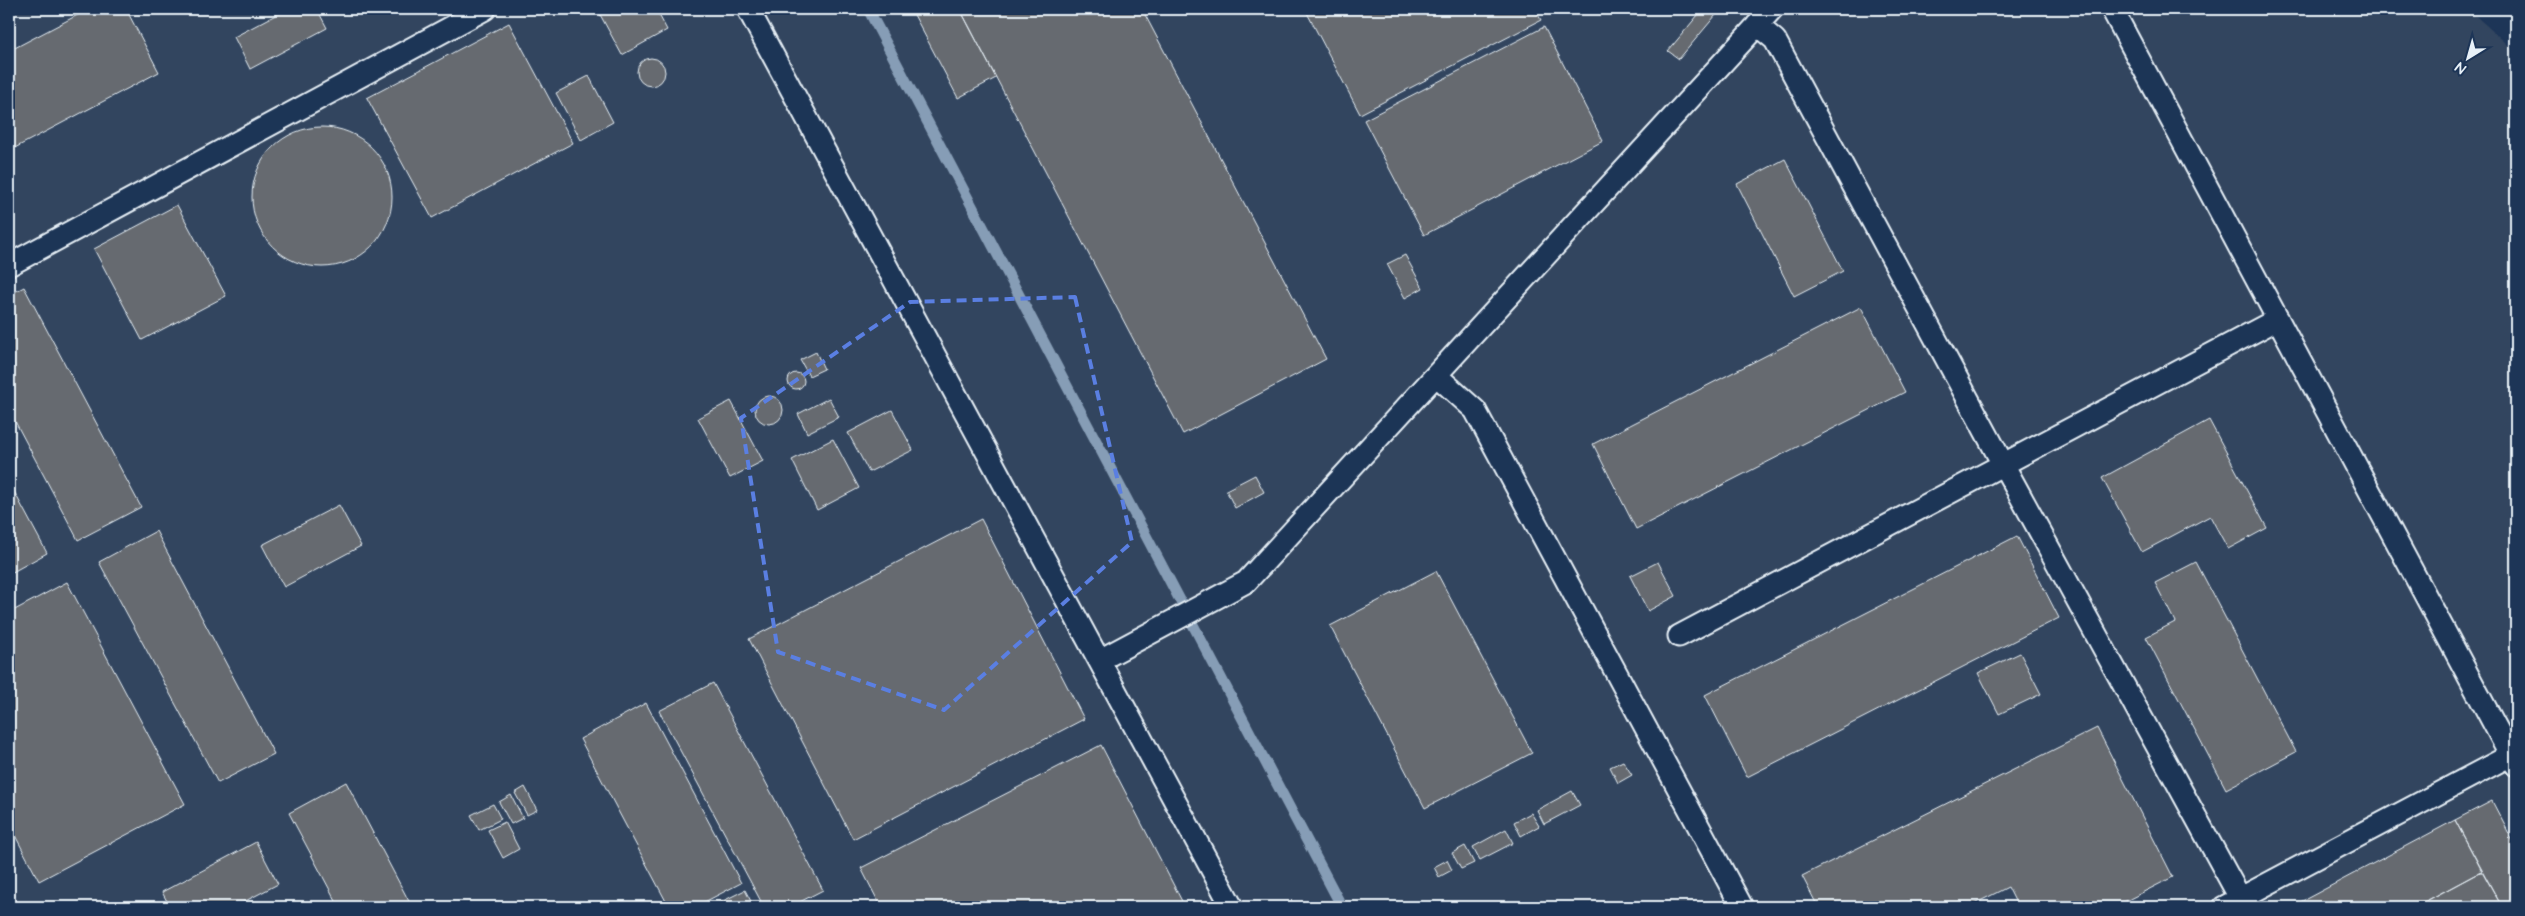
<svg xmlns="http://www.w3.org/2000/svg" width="2525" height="916" viewBox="0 0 2525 916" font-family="'Architects Daughter',sans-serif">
<rect width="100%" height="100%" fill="#1d3557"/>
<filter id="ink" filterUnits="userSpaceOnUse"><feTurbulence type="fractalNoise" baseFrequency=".02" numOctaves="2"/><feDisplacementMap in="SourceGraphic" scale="10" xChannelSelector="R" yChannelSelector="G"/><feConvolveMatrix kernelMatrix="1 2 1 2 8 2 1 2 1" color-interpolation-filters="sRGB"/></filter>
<g filter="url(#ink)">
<path fill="#33455e" d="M 9,9 L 2468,9 L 2516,52 L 2516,907 L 9,907 Z"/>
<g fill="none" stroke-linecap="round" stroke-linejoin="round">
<path stroke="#869db6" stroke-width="11" d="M 868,9 L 1342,907"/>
</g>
<path fill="#666b70" stroke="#e8f1f8" d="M 89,9 L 126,9 L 159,72 L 9,151 L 9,51 Z
M 287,9 L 317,9 L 327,28 L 250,69 L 234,37 Z
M 597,9 L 656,9 L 667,30 L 622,55 Z
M 911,9 L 960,9 L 996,78 L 958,98 Z
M 960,9 L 1142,9 L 1326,359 L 1183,434 Z
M 1305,9 L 1535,9 L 1541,20 L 1360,114 Z
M 1703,9 L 1721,9 L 1679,59 L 1668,51 Z
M 509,23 L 573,143 L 432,218 L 367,98 Z
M 1544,27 L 1603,141 L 1424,235 L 1364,120 Z
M637 72a14 14 0 1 1 28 0a14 14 0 1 1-28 0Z
M 589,76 L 613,122 L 581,140 L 556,93 Z
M252 197a70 70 0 1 1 140 0a70 70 0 1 1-140 0Z
M 1785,159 L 1843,271 L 1794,296 L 1737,184 Z
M 177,205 L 226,296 L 142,340 L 94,249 Z
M 1405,255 L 1423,288 L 1405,298 L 1387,264 Z
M 24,287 L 141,507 L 78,540 L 9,410 L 9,295 Z
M 1861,307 L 1905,392 L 1636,529 L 1593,444 Z
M 816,352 L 824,369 L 809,376 L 800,360 Z
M788 381a8 8 0 1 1 16 0a8 8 0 1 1-16 0Z
M755 410a14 14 0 1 1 28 0a14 14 0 1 1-28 0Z
M 829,398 L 839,417 L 807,433 L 798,414 Z
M 731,401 L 763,461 L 730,478 L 698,418 Z
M 892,410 L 913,450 L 869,472 L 848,433 Z
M 2209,420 L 2267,528 L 2228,549 L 2210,516 L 2142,552 L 2102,478 Z
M 833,439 L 859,488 L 817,510 L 792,460 Z
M 1255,475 L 1264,492 L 1235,508 L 1226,490 Z
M 9,482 L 47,553 L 9,574 Z
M 339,505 L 361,546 L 284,587 L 262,545 Z
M 981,519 L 1084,719 L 853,839 L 749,639 Z
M 156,531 L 274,754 L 218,783 L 99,562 Z
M 2017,536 L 2059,618 L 1747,777 L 1705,695 Z
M 1658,562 L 1676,596 L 1648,611 L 1630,576 Z
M 2196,562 L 2296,752 L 2226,789 L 2146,637 L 2175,622 L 2155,583 Z
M 1436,571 L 1532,753 L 1425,808 L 1330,626 Z
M 67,582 L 185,804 L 39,881 L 9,824 L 9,613 Z
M 2020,653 L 2041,694 L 1999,714 L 1978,673 Z
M 713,683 L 823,890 L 790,907 L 764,907 L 659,711 Z
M 646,703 L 741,883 L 695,907 L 669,907 L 580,739 Z
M 2097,728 L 2173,877 L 2114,907 L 2018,907 L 2008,887 L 1968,907 L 1818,907 L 1802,876 Z
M 1101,745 L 1185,907 L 881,907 L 861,868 Z
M 1623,761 L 1632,775 L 1618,783 L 1610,767 Z
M 346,782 L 412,907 L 339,907 L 289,813 Z
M 525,787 L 537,810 L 527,815 L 515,793 Z
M 1572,791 L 1580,805 L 1544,824 L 1537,810 Z
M 511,795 L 523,818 L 511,824 L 499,802 Z
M 2492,801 L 2516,847 L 2516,907 L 2502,907 L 2455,820 Z
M 493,804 L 501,819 L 479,830 L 471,815 Z
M 1531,813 L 1539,826 L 1521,836 L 1514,822 Z
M 2455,820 L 2482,871 L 2415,907 L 2291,907 Z
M 505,822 L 519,849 L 503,858 L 488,830 Z
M 1506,829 L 1513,843 L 1480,860 L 1473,847 Z
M 256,842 L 278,884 L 234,907 L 170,907 L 162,892 Z
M 1465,846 L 1474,863 L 1461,869 L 1452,853 Z
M 1447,860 L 1452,870 L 1439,877 L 1434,867 Z
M 2482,871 L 2502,907 L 2415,907 Z
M 745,890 L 754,907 L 711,907 Z"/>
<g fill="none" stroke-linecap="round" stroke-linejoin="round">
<g stroke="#e8f1f8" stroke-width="25">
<path id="lane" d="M 748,9 L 1232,907
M 2112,9 L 2516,765
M 1757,25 L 1775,40 L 2004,466 L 2245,907
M 9,265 L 485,9
M 1437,376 L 1475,410 L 1742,907
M 1679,636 L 2278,319
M 1100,660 L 1246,582 L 1772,9
M 2224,907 L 2511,755"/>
</g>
<use href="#lane" stroke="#1d3557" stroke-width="21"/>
</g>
</g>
<path fill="none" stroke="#5a7fe2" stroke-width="4" stroke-dasharray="10 6" stroke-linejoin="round" d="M 1075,297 L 1132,542 L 944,710 L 778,652 L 741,418 L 910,302 Z"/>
<rect width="2525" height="916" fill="none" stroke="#1d3557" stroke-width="30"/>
<rect x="15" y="15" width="2495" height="886" fill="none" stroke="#e8f1f8" stroke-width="2" filter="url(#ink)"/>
<g transform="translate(2468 58) rotate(217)" stroke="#1d3557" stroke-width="4" paint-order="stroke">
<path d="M0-4L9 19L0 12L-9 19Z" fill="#e8f1f8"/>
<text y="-8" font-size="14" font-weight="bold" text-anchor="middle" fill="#e8f1f8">N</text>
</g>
</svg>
